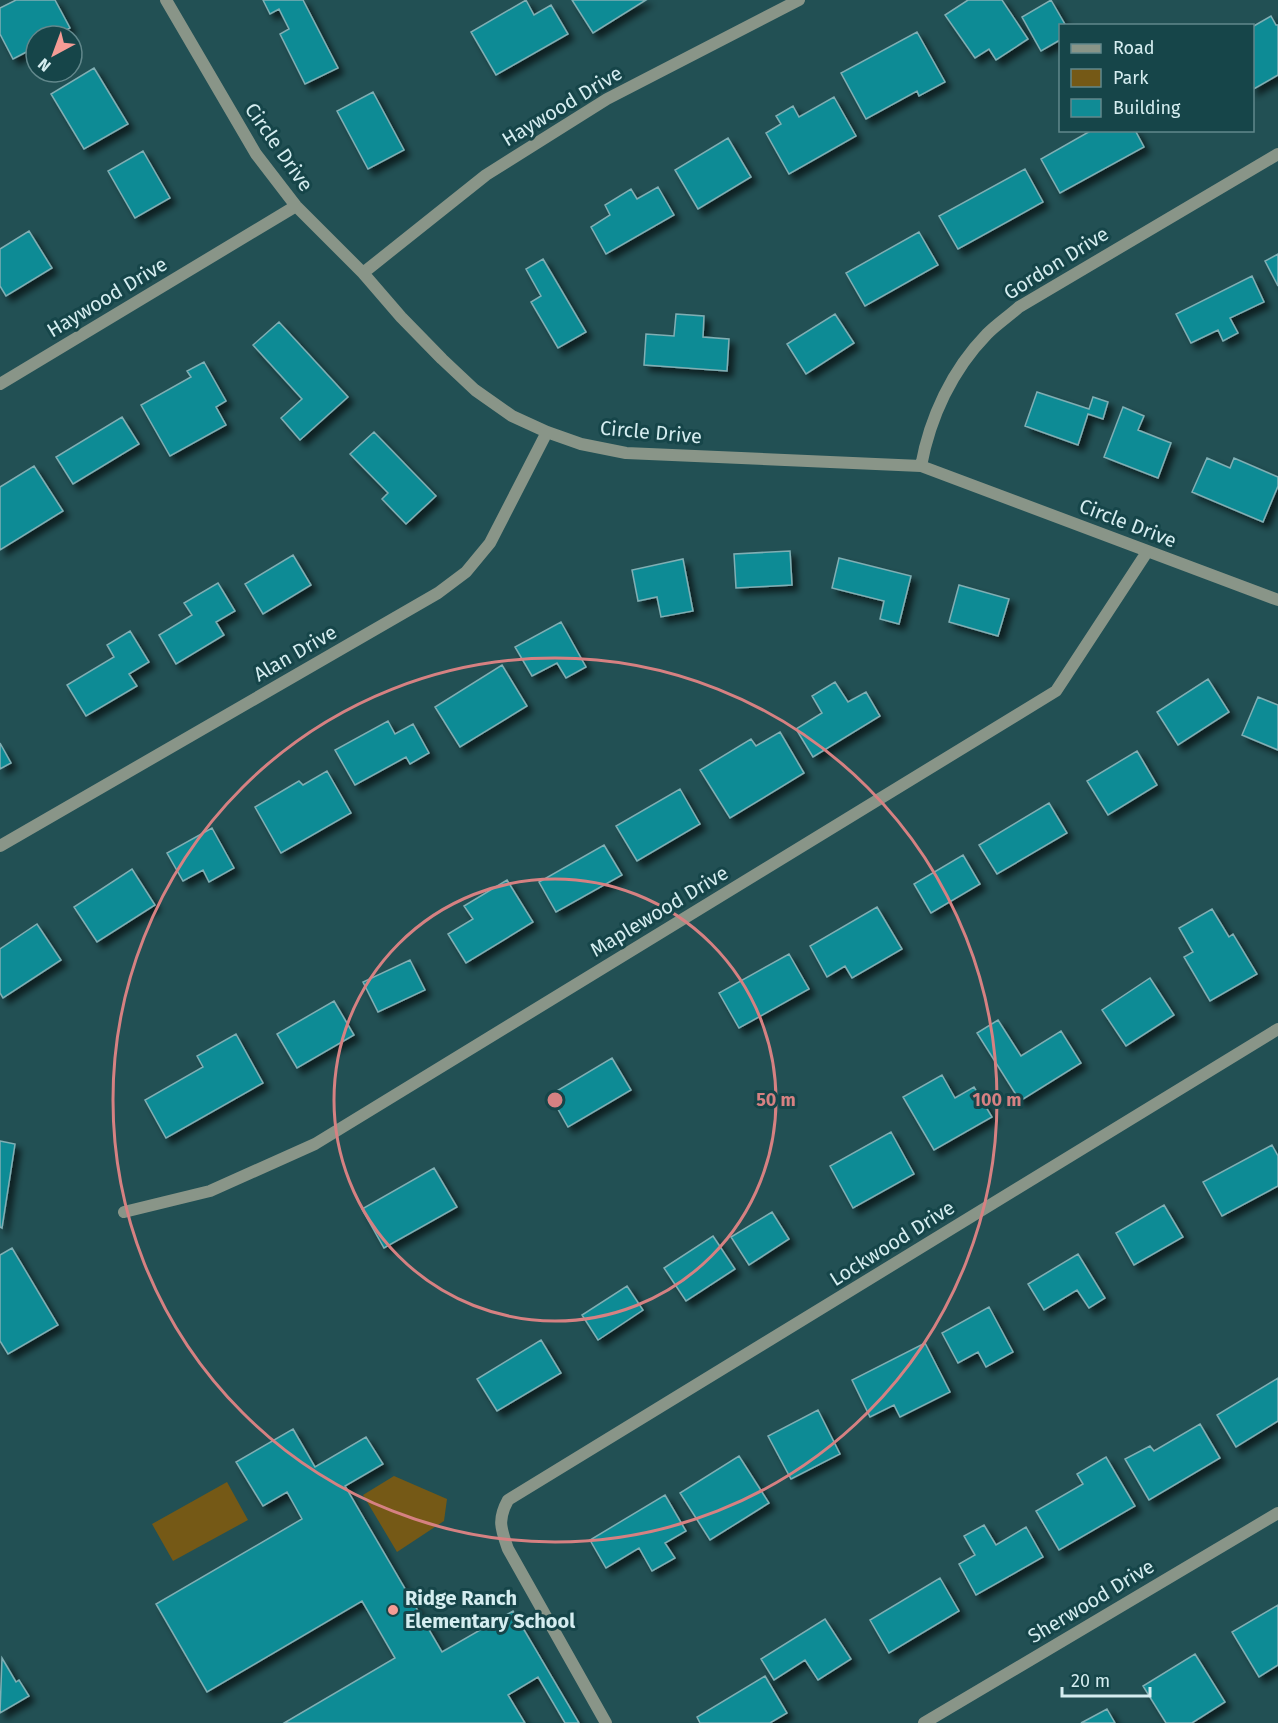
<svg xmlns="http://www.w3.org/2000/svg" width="1278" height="1723" viewBox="0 0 1278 1723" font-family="'Fira Sans',sans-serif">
<defs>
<filter id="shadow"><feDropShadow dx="5.5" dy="5.5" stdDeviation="3" flood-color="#0009"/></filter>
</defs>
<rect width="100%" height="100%" fill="#225054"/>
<path fill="#755916" d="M 394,1476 L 447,1499 L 444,1521 L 397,1552 L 363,1495 Z
M 227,1482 L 248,1520 L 173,1561 L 152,1524 Z"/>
<path fill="#108b95" stroke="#80afb4" stroke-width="1.5" filter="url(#shadow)" d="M 16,0 L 55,0 L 70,28 L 56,36 L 36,36 L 36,47 L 13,59 L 0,34 L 0,8 Z
M 263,0 L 303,0 L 338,68 L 305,84 L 280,34 L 289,29 L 279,9 L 270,14 Z
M 526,0 L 534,15 L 551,5 L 568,34 L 496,75 L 471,32 Z
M 572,0 L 646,0 L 593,33 Z
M 968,0 L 1002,0 L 1028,39 L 996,60 L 989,49 L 975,58 L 945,15 Z
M 1051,0 L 1066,26 L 1060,26 L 1060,40 L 1041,51 L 1022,17 Z
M 1271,16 L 1276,25 L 1278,25 L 1278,75 L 1252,90 L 1252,27 Z
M 917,32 L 945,82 L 919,96 L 917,91 L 866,119 L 841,73 Z
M 94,68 L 128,124 L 84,149 L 51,94 Z
M 373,92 L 404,150 L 368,169 L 337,111 Z
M 834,97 L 856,136 L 789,174 L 766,133 L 781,124 L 776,116 L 793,106 L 799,117 Z
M 1092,130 L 1135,130 L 1144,147 L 1060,193 L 1041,159 Z
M 728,138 L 751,177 L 698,209 L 675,170 Z
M 143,151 L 170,198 L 135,218 L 108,171 Z
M 1025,169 L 1043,202 L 958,249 L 939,216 Z
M 658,187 L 674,215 L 606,254 L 591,227 L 610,215 L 605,205 L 631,189 L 637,199 Z
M 29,231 L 52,268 L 6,296 L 0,286 L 0,249 Z
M 919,232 L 938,265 L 865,306 L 846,273 Z
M 1278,254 L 1278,286 L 1265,261 Z
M 543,259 L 586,332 L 558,348 L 531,302 L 541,296 L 526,269 Z
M 1252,276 L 1264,302 L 1230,318 L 1238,333 L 1223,341 L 1218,330 L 1191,343 L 1176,314 Z
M 676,314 L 704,316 L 703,337 L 729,339 L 727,371 L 644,365 L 646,334 L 674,336 Z
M 835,314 L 854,343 L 806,374 L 787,344 Z
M 279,322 L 348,397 L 300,440 L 281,418 L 302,399 L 253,345 Z
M 204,362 L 226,401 L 216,407 L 226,425 L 170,456 L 141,405 L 191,377 L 187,371 Z
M 1037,392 L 1089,409 L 1093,397 L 1108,402 L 1103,419 L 1088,414 L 1078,445 L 1025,426 Z
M 1123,407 L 1144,416 L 1138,430 L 1171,443 L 1158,478 L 1104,457 Z
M 122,417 L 139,444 L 73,484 L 56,457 Z
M 374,432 L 436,496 L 406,524 L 382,499 L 388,493 L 350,454 Z
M 1207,458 L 1230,468 L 1234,458 L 1278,477 L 1278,486 L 1263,522 L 1192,492 Z
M 34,466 L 63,511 L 0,550 L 0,487 Z
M 790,551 L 792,585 L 736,588 L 734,554 Z
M 293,555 L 311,585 L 263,614 L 245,584 Z
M 839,558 L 911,576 L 899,624 L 880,619 L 884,601 L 832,588 Z
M 683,559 L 693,611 L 661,617 L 657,597 L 638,601 L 632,570 Z
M 218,583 L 235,611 L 216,622 L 224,635 L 176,664 L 159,635 L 192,615 L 184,603 Z
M 959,585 L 1009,599 L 998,636 L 949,622 Z
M 561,622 L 586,667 L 566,678 L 557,663 L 532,676 L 515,647 Z
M 130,631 L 149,662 L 129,674 L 137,686 L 86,716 L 67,685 L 114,657 L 107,645 Z
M 502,665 L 527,706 L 460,747 L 435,707 Z
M 1208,679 L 1229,712 L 1178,745 L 1157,712 Z
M 835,682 L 848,702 L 866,692 L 880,716 L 813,757 L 796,729 L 822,713 L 812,696 Z
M 1258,697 L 1278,705 L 1278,750 L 1242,735 Z
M 388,721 L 395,734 L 413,724 L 429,753 L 410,764 L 406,757 L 355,785 L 335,750 Z
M 780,732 L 804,773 L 730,818 L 700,770 L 751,739 L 756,746 Z
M 0,743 L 11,763 L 0,769 Z
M 1137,751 L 1157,785 L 1108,815 L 1087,781 Z
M 327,771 L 351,813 L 281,853 L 255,807 L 299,781 L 303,785 Z
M 680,789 L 700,824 L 637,861 L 616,826 Z
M 1049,803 L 1067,833 L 997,874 L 979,845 Z
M 212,828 L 234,868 L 209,882 L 203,870 L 183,881 L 167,853 Z
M 604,845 L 622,875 L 556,912 L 539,882 Z
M 963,855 L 980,884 L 931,913 L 914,884 Z
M 132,869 L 155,905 L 97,942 L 74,907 Z
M 507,880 L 533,922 L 466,963 L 448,934 L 473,919 L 464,906 Z
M 877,907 L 902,949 L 852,978 L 845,966 L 827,977 L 810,946 Z
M 1212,909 L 1229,937 L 1233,934 L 1257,974 L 1210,1001 L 1184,957 L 1193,952 L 1179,928 Z
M 37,924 L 61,960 L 3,998 L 0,993 L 0,949 Z
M 789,954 L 809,989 L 739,1028 L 719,993 Z
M 410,960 L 425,990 L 378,1012 L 363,982 Z
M 1150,978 L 1174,1015 L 1126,1046 L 1102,1010 Z
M 334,1001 L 354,1035 L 297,1068 L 277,1034 Z
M 998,1020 L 1021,1056 L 1061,1031 L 1081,1063 L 1020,1101 L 977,1033 Z
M 236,1034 L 263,1083 L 166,1138 L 145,1100 L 203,1067 L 197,1056 Z
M 612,1058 L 631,1090 L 568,1127 L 550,1095 Z
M 942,1075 L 955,1098 L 974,1087 L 992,1117 L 934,1150 L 903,1097 Z
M 891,1132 L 914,1174 L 853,1208 L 830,1166 Z
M 0,1141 L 15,1144 L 2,1228 L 0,1227 Z
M 1272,1145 L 1278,1156 L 1278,1186 L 1222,1216 L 1203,1182 Z
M 434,1168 L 457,1207 L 384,1248 L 362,1209 Z
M 1164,1205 L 1183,1237 L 1134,1265 L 1116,1233 Z
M 772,1212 L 789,1239 L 749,1265 L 731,1237 Z
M 713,1236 L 735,1269 L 686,1301 L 664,1268 Z
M 12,1248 L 58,1325 L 8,1354 L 0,1341 L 0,1255 Z
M 1078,1254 L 1105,1298 L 1089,1308 L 1077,1290 L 1044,1310 L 1028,1284 Z
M 627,1286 L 643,1310 L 598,1340 L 582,1315 Z
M 989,1307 L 1013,1352 L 986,1367 L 978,1352 L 958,1363 L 942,1333 Z
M 541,1340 L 561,1373 L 497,1411 L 477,1379 Z
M 925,1343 L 950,1392 L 900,1417 L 894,1405 L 870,1417 L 852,1380 Z
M 1278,1378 L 1278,1421 L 1236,1447 L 1217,1415 Z
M 818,1410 L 840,1454 L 791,1479 L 768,1436 Z
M 1200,1424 L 1220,1458 L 1149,1500 L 1125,1459 L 1150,1446 L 1154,1451 Z
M 293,1429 L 315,1467 L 366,1437 L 383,1464 L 345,1486 L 442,1652 L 513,1611 L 579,1723 L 565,1723 L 538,1677 L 508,1695 L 525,1723 L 284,1723 L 395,1658 L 362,1601 L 207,1692 L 156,1604 L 302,1519 L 287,1492 L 263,1506 L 236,1462 Z
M 739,1456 L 769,1503 L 710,1540 L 680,1493 Z
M 1106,1457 L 1135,1506 L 1059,1550 L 1036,1511 L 1083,1484 L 1077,1474 Z
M 665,1495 L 686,1531 L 665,1543 L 675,1558 L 652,1571 L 639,1548 L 606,1568 L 590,1540 Z
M 984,1525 L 996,1545 L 1026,1527 L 1043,1557 L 976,1595 L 959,1564 L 975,1555 L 964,1536 Z
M 940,1578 L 959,1611 L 889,1653 L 870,1620 Z
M 1278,1605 L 1278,1665 L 1259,1677 L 1232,1632 Z
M 825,1619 L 851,1659 L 818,1680 L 805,1660 L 774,1680 L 761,1659 Z
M 1195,1654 L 1225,1702 L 1192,1723 L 1166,1723 L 1143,1686 Z
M 2,1658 L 16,1682 L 19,1680 L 29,1696 L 0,1713 Z
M 765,1676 L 787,1713 L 770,1723 L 700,1723 L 697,1717 Z
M 1107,1709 L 1115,1723 L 1081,1723 Z"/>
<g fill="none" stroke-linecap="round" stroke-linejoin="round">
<path stroke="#899588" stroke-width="12" d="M 166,0 L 256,154 L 296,206 L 363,273 L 401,317 L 442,359 L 475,390 L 512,416 L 547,432 L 581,444 L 626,453 L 921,466 L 1278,600
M 363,273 L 486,175 L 607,99 L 799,0
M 0,384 L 296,206
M 921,466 C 930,417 952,370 987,334 C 997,324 1009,316 1019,307 L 1278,154
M 0,846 L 438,593 L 466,572 L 490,543 L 547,432
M 124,1212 L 210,1191 L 315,1144 L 1056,691 L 1147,552
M 606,1723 L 508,1549 C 501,1529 497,1520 508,1500 L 1278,1029
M 924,1723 L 1278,1513"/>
</g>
<g fill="none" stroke="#d68182" stroke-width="3">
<circle cx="555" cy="1100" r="221"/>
<circle cx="555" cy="1100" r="442"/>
</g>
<circle fill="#f59c95" stroke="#164549" stroke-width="2" cx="393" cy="1610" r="6"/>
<g text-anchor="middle" stroke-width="6" stroke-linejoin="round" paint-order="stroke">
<g font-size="20" fill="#d5edf0" stroke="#164549">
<text transform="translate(562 106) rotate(-31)" y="7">Haywood Drive</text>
<text transform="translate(279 147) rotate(55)" y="7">Circle Drive</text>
<text transform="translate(1056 263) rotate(-32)" y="7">Gordon Drive</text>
<text transform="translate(107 297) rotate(-31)" y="7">Haywood Drive</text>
<text transform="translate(651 432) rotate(5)" y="7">Circle Drive</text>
<text transform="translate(1128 523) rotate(21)" y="7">Circle Drive</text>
<text transform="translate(295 653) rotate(-30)" y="7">Alan Drive</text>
<text transform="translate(659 911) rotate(-31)" y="7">Maplewood Drive</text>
<text transform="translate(892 1243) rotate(-32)" y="7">Lockwood Drive</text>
<text transform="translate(1091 1601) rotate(-31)" y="7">Sherwood Drive</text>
</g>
<g font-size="20" font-weight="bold" fill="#d5edf0" stroke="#164549" text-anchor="start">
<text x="405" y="1605">Ridge Ranch<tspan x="405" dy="23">Elementary School</tspan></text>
</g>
</g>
<circle cx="555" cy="1100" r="9" fill="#d68182" stroke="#164549" stroke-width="3"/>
<g font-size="18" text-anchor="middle" font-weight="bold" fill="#d68182" stroke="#164549" stroke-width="6" stroke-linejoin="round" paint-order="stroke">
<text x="776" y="1106">50 m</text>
<text x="997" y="1106">100 m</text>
</g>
<rect x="1059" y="24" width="195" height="108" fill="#164549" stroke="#62888c" stroke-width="1.5"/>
<rect x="1071" y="44" width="30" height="9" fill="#899588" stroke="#62888c" stroke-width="1.5"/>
<text x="1113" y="54" font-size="18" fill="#d5edf0">Road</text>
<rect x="1071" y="69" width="30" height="18" fill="#755916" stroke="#62888c" stroke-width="1.5"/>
<text x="1113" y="84" font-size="18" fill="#d5edf0">Park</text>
<rect x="1071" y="99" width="30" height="18" fill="#108b95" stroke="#62888c" stroke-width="1.5"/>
<text x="1113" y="114" font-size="18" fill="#d5edf0">Building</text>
<g transform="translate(54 54) rotate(221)"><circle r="28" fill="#164549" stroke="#62888c" stroke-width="1.5"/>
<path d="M0-4.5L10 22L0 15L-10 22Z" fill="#f59c95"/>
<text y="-9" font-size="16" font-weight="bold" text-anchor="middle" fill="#d5edf0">N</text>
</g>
<path d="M1062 1687v9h88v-9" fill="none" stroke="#d5edf0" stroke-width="3"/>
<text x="1071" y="1687" font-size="18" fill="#d5edf0" stroke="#164549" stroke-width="4.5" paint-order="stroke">20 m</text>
</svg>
